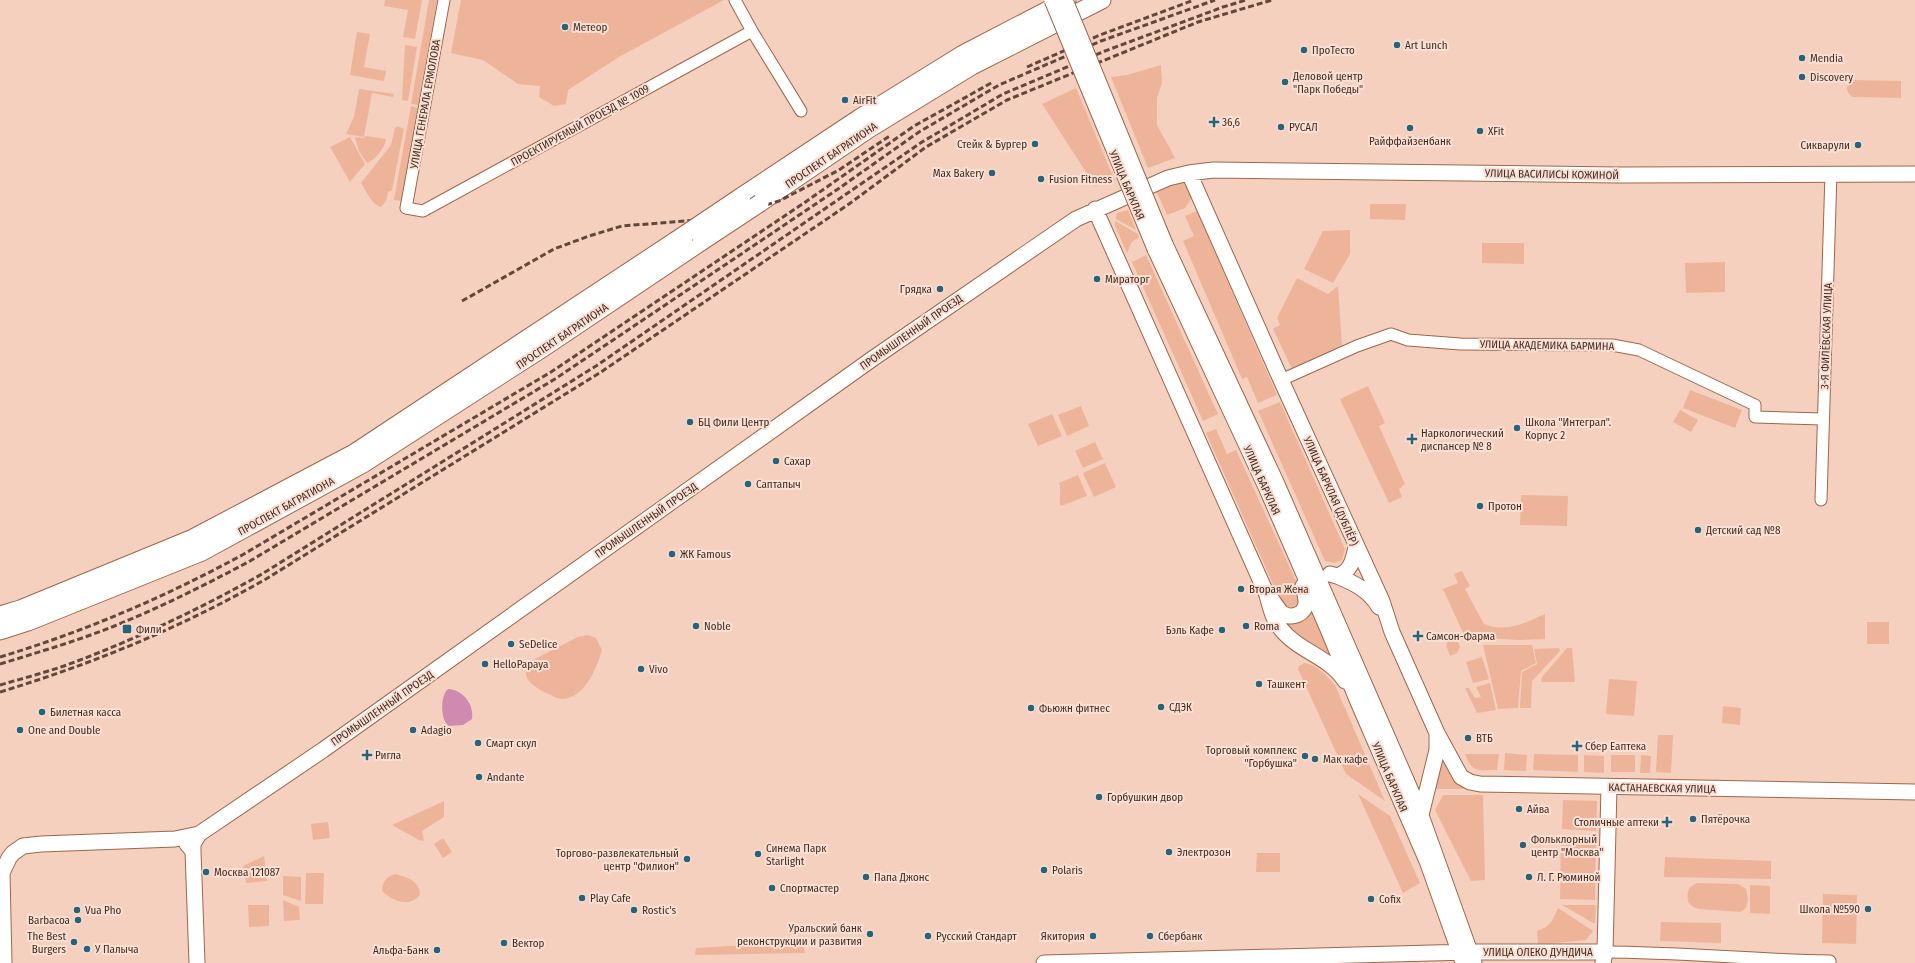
<svg xmlns="http://www.w3.org/2000/svg" width="1915" height="963" viewBox="0 0 1915 963" font-family="'Fira Sans Condensed',sans-serif">
<rect width="100%" height="100%" fill="#f6d0be"/>
<path fill="#edb499" d="M 385,0 L 422,0 L 415,39 L 403,37 L 408,10 L 384,6 Z
M 429,0 L 437,0 L 419,105 L 411,104 Z
M 461,0 L 724,0 L 619,57 L 568,90 L 566,104 L 554,106 L 539,97 L 540,86 L 518,84 L 483,60 L 451,53 Z
M 357,32 L 370,34 L 364,67 L 386,71 L 384,81 L 350,75 Z
M 405,45 L 417,47 L 408,101 L 402,100 Z
M 1161,65 L 1162,83 L 1157,98 L 1157,125 L 1175,158 L 1148,168 L 1111,77 L 1127,75 Z
M 1853,80 L 1901,81 L 1901,98 L 1853,97 C 1845,92 1845,84 1853,80 Z
M 1076,88 L 1115,181 L 1095,186 L 1042,104 Z
M 359,89 L 394,94 L 393,97 L 372,93 L 364,137 L 346,134 L 354,117 Z
M 411,106 L 418,108 L 401,201 L 394,200 Z
M 398,126 L 404,129 L 392,190 L 388,192 L 386,201 L 381,207 C 372,205 366,191 361,183 L 391,145 L 395,128 Z
M 366,136 L 386,139 C 385,148 375,160 367,163 L 359,151 L 355,137 L 364,138 Z
M 350,137 L 365,164 L 350,182 L 330,147 Z
M 1177,179 L 1185,183 L 1198,197 L 1191,199 L 1185,208 L 1167,215 L 1155,188 Z
M 1370,204 L 1406,204 L 1405,220 L 1370,219 Z
M 1128,210 L 1136,230 L 1116,219 L 1117,213 Z
M 1197,211 L 1277,395 L 1258,403 L 1247,377 L 1242,379 L 1183,241 L 1194,236 L 1185,216 Z
M 1115,221 L 1136,233 L 1137,233 L 1139,237 L 1132,242 L 1127,253 L 1115,226 Z
M 1350,230 L 1350,254 L 1333,283 L 1304,269 L 1323,231 Z
M 1482,243 L 1524,243 L 1524,264 L 1482,263 Z
M 1146,255 L 1218,414 L 1203,421 L 1132,262 Z
M 1725,262 L 1725,292 L 1686,293 L 1685,263 Z
M 1297,278 L 1328,294 L 1338,286 L 1342,347 L 1292,369 L 1273,329 L 1280,325 L 1277,318 Z
M 1368,386 L 1385,423 L 1379,426 L 1405,484 L 1399,489 L 1402,497 L 1389,503 L 1340,399 Z
M 1690,390 L 1742,410 L 1735,428 L 1683,408 Z
M 1280,402 L 1345,549 L 1342,560 L 1334,563 L 1325,561 L 1258,411 Z
M 1081,406 L 1089,426 L 1067,436 L 1058,415 Z
M 1680,410 L 1698,420 L 1691,432 L 1673,422 Z
M 1052,414 L 1062,436 L 1038,446 L 1028,424 Z
M 1216,429 L 1227,454 L 1236,450 L 1301,592 L 1299,603 L 1292,607 L 1289,607 L 1280,600 L 1206,433 Z
M 1095,442 L 1103,459 L 1083,468 L 1075,451 Z
M 1105,463 L 1116,487 L 1094,497 L 1083,473 Z
M 1078,475 L 1087,496 L 1061,506 C 1058,499 1062,491 1059,483 Z
M 1521,495 L 1568,496 L 1567,526 L 1520,525 Z
M 1462,571 L 1470,586 L 1465,589 L 1484,624 C 1505,633 1525,623 1545,614 L 1545,639 L 1520,640 L 1465,637 L 1443,589 L 1458,583 L 1454,574 Z
M 1311,608 L 1333,660 C 1319,651 1288,636 1285,620 Z
M 1867,622 L 1889,622 L 1889,644 L 1867,644 Z
M 587,635 L 596,638 L 602,650 C 597,667 585,698 563,699 C 557,699 552,695 546,693 C 530,685 516,674 535,659 L 578,637 Z
M 1456,636 L 1460,647 L 1457,653 L 1450,656 L 1446,645 L 1449,639 Z
M 1483,645 L 1532,645 L 1536,663 L 1521,671 L 1518,708 L 1498,709 Z
M 1559,648 L 1560,651 L 1532,681 L 1531,708 L 1520,708 L 1522,672 L 1537,664 L 1534,649 Z
M 1567,648 L 1572,648 L 1575,682 L 1541,682 L 1542,677 Z
M 1482,657 L 1489,679 L 1473,683 L 1466,662 Z
M 1304,663 C 1316,664 1327,676 1335,685 L 1385,801 L 1346,774 L 1298,669 L 1299,666 Z
M 1609,679 L 1637,681 L 1634,716 L 1606,714 Z
M 1490,683 L 1496,710 L 1477,713 L 1465,688 L 1469,688 L 1475,698 L 1481,697 L 1476,687 Z
M 1723,706 L 1741,708 L 1740,725 L 1722,723 Z
M 1658,735 L 1673,735 L 1671,773 L 1656,772 Z
M 1442,751 L 1464,786 L 1463,789 L 1435,789 Z
M 1505,753 L 1527,755 L 1526,771 L 1504,770 Z
M 1465,754 L 1499,754 L 1497,770 C 1479,770 1472,774 1465,754 Z
M 1534,754 L 1578,755 L 1578,772 L 1533,770 Z
M 1584,755 L 1604,756 L 1604,773 L 1584,772 Z
M 1611,755 L 1635,755 L 1635,772 L 1611,772 Z
M 1641,755 L 1651,756 L 1650,773 L 1640,773 Z
M 1358,794 L 1390,816 L 1420,883 L 1403,893 Z
M 1443,795 L 1483,795 L 1485,880 L 1471,881 L 1435,810 Z
M 1563,800 L 1597,801 L 1596,831 L 1562,829 Z
M 444,801 L 444,817 L 422,831 L 424,841 L 419,840 L 392,825 Z
M 328,822 L 330,838 L 313,840 L 311,824 Z
M 1561,837 L 1596,838 L 1595,900 L 1560,899 Z
M 443,838 L 452,852 L 443,858 L 434,844 Z
M 1257,853 L 1280,853 L 1280,872 L 1256,872 Z
M 264,856 L 267,881 L 246,883 L 243,866 Z
M 1665,857 L 1771,861 L 1771,879 L 1664,877 Z
M 306,873 L 324,873 L 323,904 L 305,904 Z
M 395,874 C 407,877 420,881 420,895 C 408,908 393,901 382,891 C 383,881 386,877 395,874 Z
M 283,876 L 301,877 L 301,901 L 283,895 Z
M 1697,883 L 1738,884 L 1746,889 L 1748,899 L 1746,908 L 1740,912 L 1699,909 L 1693,907 L 1688,902 C 1687,892 1687,887 1697,883 Z
M 1750,885 L 1770,886 L 1770,914 L 1750,913 Z
M 1823,894 L 1857,895 L 1856,944 L 1822,943 Z
M 283,900 L 299,907 L 300,920 L 284,921 Z
M 248,905 L 269,905 L 269,926 L 249,927 Z
M 1562,905 L 1596,905 L 1595,924 Z
M 1558,908 L 1593,931 L 1586,940 L 1538,945 L 1537,931 C 1551,926 1552,921 1558,908 Z
M 1661,922 L 1721,923 L 1721,943 L 1660,941 Z
M 797,942 L 804,948 L 805,953 L 695,955 L 696,948 Z"/>
<path fill="#cf8baf" d="M 448,689 C 463,690 474,704 472,719 L 463,725 L 449,726 C 440,720 440,696 448,689 Z"/>
<g fill="none" stroke-linecap="round" stroke-linejoin="round">
<g stroke="#9e664a" stroke-width="13">
<path id="street" d="M 444,0 L 406,208 L 423,211 L 752,31
M 735,0 L 752,31 L 801,111
M 1281,380 L 1357,346 L 1391,334 L 1408,340 L 1460,344 L 1612,345 L 1639,350 L 1755,405 L 1755,417 L 1823,419
M 1821,500 L 1831,173
M 1605,952 C 1680,952 1755,960 1830,961 L 1830,963"/>
</g>
<g stroke="#9e664a" stroke-width="17">
<path id="secondary" d="M 1189,173 L 1281,380 L 1382,601 L 1392,632 L 1437,733 L 1461,777 L 1470,782 L 1480,784 L 1915,792
M 1095,209 L 1267,595 C 1270,606 1273,620 1281,629 C 1298,651 1330,657 1345,681
M 1165,244 L 1276,482 L 1418,807 L 1474,963
M 1155,249 L 1266,487 L 1327,627 L 1358,702 L 1427,861 L 1463,962
M 1330,574 L 1337,576 C 1351,572 1353,560 1356,547
M 1337,576 C 1354,583 1369,590 1379,607
M 1272,600 C 1275,604 1278,609 1282,613 C 1291,620 1306,614 1306,602 C 1306,596 1304,591 1303,586
M 1421,815 L 1437,750 L 1437,733
M 187,844 L 193,851 L 197,963
M 193,851 L 193,844 L 199,834 L 323,750 L 875,357 L 1076,219 L 1168,178 L 1189,173 L 1213,170 L 1618,175 L 1915,174
M 4,963 L 2,873 L 9,858 L 13,853 L 23,846 L 41,844 L 175,839 L 199,834
M 1044,963 L 1470,952 L 1605,952
M 1603,963 L 1605,952 L 1609,787"/>
</g>
<g stroke="#9e664a" stroke-width="19">
<path id="primary" d="M 742,196 L 861,117 L 963,54 L 1067,0
M 760,203 L 869,129 L 972,66 L 1102,0
M 0,615 L 20,609 L 193,538 L 354,453 L 687,233
M 0,631 L 28,622 L 202,552 L 363,464 L 543,348 L 701,242"/>
</g>
<use href="#street" stroke="#fff" stroke-width="11"/>
<use href="#secondary" stroke="#fff" stroke-width="15"/>
<use href="#primary" stroke="#fff" stroke-width="17"/>
<path stroke="#62473a" stroke-width="3" stroke-dasharray="6 3" stroke-linecap="butt" d="M 1027,67 L 1100,35 L 1194,0
M 462,301 L 554,249 L 589,236 L 622,226 L 723,218 L 779,201 L 839,170 L 891,135
M 0,657 C 86,631 165,597 244,554 L 551,372 L 804,203 L 914,126 L 993,82
M 0,664 C 42,651 84,639 124,622 C 167,604 209,583 250,561 L 555,379 L 838,189 L 919,132 L 999,85 L 1101,41 L 1215,0
M 0,685 C 21,679 43,673 64,666 C 132,641 198,610 262,574 L 596,366 L 922,142 L 1003,94 L 1105,51 L 1223,7 L 1246,0
M 0,692 C 95,663 180,628 266,579 L 601,372 L 849,204 L 926,147 L 1007,100 L 1198,22 L 1272,0"/>
<g stroke="#9e664a" stroke-width="17" stroke-linecap="butt">
<path id="secondary-bridge" d="M 1052,0 L 1155,249
M 1065,0 L 1165,244"/>
</g>
<g stroke="#9e664a" stroke-width="19" stroke-linecap="butt">
<path id="primary-bridge" d="M 687,233 L 742,196
M 701,242 L 760,203"/>
</g>
<use href="#secondary-bridge" stroke="#fff" stroke-width="15"/>
<use href="#primary-bridge" stroke="#fff" stroke-width="17"/>
</g>
<g fill="#27647b" stroke="#fae0d4" stroke-width="1.5">
<circle cx="565" cy="27" r="4"/>
<circle cx="1397" cy="45" r="4"/>
<circle cx="1304" cy="50" r="4"/>
<circle cx="1802" cy="58" r="4"/>
<circle cx="1802" cy="77" r="4"/>
<circle cx="1285" cy="82" r="4"/>
<circle cx="845" cy="100" r="4"/>
<path d="M1212 116h4v4h4v4h-4v4h-4v-4h-4v-4h4z"/>
<circle cx="1281" cy="127" r="4"/>
<circle cx="1410" cy="128" r="4"/>
<circle cx="1480" cy="131" r="4"/>
<circle cx="1035" cy="144" r="4"/>
<circle cx="1858" cy="145" r="4"/>
<circle cx="992" cy="173" r="4"/>
<circle cx="1041" cy="179" r="4"/>
<circle cx="1097" cy="279" r="4"/>
<circle cx="940" cy="289" r="4"/>
<circle cx="690" cy="422" r="4"/>
<circle cx="1517" cy="428" r="4"/>
<path d="M1410 433h4v4h4v4h-4v4h-4v-4h-4v-4h4z"/>
<circle cx="776" cy="461" r="4"/>
<circle cx="748" cy="484" r="4"/>
<circle cx="1480" cy="506" r="4"/>
<circle cx="1698" cy="530" r="4"/>
<circle cx="672" cy="554" r="4"/>
<circle cx="1241" cy="589" r="4"/>
<circle cx="696" cy="626" r="4"/>
<circle cx="1246" cy="626" r="4"/>
<rect x="122" y="624" width="10" height="10" rx="2"/>
<circle cx="1222" cy="630" r="4"/>
<path d="M1416 630h4v4h4v4h-4v4h-4v-4h-4v-4h4z"/>
<circle cx="511" cy="644" r="4"/>
<circle cx="485" cy="664" r="4"/>
<circle cx="641" cy="669" r="4"/>
<circle cx="1259" cy="684" r="4"/>
<circle cx="1161" cy="707" r="4"/>
<circle cx="1031" cy="708" r="4"/>
<circle cx="42" cy="712" r="4"/>
<circle cx="20" cy="730" r="4"/>
<circle cx="413" cy="730" r="4"/>
<circle cx="1468" cy="738" r="4"/>
<circle cx="478" cy="743" r="4"/>
<path d="M1575 740h4v4h4v4h-4v4h-4v-4h-4v-4h4z"/>
<path d="M365 749h4v4h4v4h-4v4h-4v-4h-4v-4h4z"/>
<circle cx="1305" cy="756" r="4"/>
<circle cx="1315" cy="759" r="4"/>
<circle cx="479" cy="777" r="4"/>
<circle cx="1099" cy="797" r="4"/>
<circle cx="1519" cy="809" r="4"/>
<circle cx="1693" cy="819" r="4"/>
<path d="M1665 816h4v4h4v4h-4v4h-4v-4h-4v-4h4z"/>
<circle cx="1523" cy="845" r="4"/>
<circle cx="1169" cy="852" r="4"/>
<circle cx="758" cy="854" r="4"/>
<circle cx="687" cy="859" r="4"/>
<circle cx="1044" cy="870" r="4"/>
<circle cx="206" cy="872" r="4"/>
<circle cx="866" cy="877" r="4"/>
<circle cx="1529" cy="877" r="4"/>
<circle cx="772" cy="888" r="4"/>
<circle cx="582" cy="898" r="4"/>
<circle cx="1371" cy="899" r="4"/>
<circle cx="1868" cy="909" r="4"/>
<circle cx="77" cy="910" r="4"/>
<circle cx="634" cy="910" r="4"/>
<circle cx="78" cy="920" r="4"/>
<circle cx="870" cy="934" r="4"/>
<circle cx="928" cy="936" r="4"/>
<circle cx="1093" cy="936" r="4"/>
<circle cx="1150" cy="936" r="4"/>
<circle cx="74" cy="942" r="4"/>
<circle cx="504" cy="943" r="4"/>
<circle cx="87" cy="949" r="4"/>
<circle cx="437" cy="950" r="4"/>
</g>
<g text-anchor="middle" stroke-width="4" stroke-linejoin="round" paint-order="stroke">
<g font-size="11" fill="#432b1f" stroke="#fae0d4" text-anchor="start">
<text x="573" y="31">Метеор</text>
<text x="1405" y="49">Art Lunch</text>
<text x="1312" y="54">ПроТесто</text>
<text x="1810" y="62">Mendia</text>
<text x="1293" y="80">Деловой центр<tspan x="1293" dy="13">"Парк Победы"</tspan></text>
<text x="1810" y="81">Discovery</text>
<text x="853" y="104">AirFit</text>
<text x="1222" y="126">36,6</text>
<text x="1289" y="131">РУСАЛ</text>
<text x="1488" y="135">XFit</text>
<text x="1410" y="145" text-anchor="middle">Райффайзенбанк</text>
<text x="1027" y="148" text-anchor="end">Стейк &amp; Бургер</text>
<text x="1850" y="149" text-anchor="end">Сикварули</text>
<text x="984" y="177" text-anchor="end">Max Bakery</text>
<text x="1049" y="183">Fusion Fitness</text>
<text x="1105" y="283">Мираторг</text>
<text x="932" y="293" text-anchor="end">Грядка</text>
<text x="698" y="426">БЦ Фили Центр</text>
<text x="1525" y="426">Школа "Интеграл".<tspan x="1525" dy="13">Корпус 2</tspan></text>
<text x="1421" y="437">Наркологический<tspan x="1421" dy="13">диспансер № 8</tspan></text>
<text x="784" y="465">Сахар</text>
<text x="756" y="488">Саптапыч</text>
<text x="1488" y="510">Протон</text>
<text x="1706" y="534">Детский сад №8</text>
<text x="680" y="558">ЖК Famous</text>
<text x="1249" y="593">Вторая Жена</text>
<text x="704" y="630">Noble</text>
<text x="1254" y="630">Roma</text>
<text x="136" y="633">Фили</text>
<text x="1214" y="634" text-anchor="end">Бэль Кафе</text>
<text x="1426" y="640">Самсон-Фарма</text>
<text x="519" y="648">SeDelice</text>
<text x="493" y="668">HelloPapaya</text>
<text x="649" y="673">Vivo</text>
<text x="1267" y="688">Ташкент</text>
<text x="1169" y="711">СДЭК</text>
<text x="1039" y="712">Фьюжн фитнес</text>
<text x="50" y="716">Билетная касса</text>
<text x="28" y="734">One and Double</text>
<text x="421" y="734">Adagio</text>
<text x="1476" y="742">ВТБ</text>
<text x="486" y="747">Смарт скул</text>
<text x="1585" y="750">Сбер Еаптека</text>
<text x="1297" y="754" text-anchor="end">Торговый комплекс<tspan x="1297" dy="13">"Горбушка"</tspan></text>
<text x="375" y="759">Ригла</text>
<text x="1323" y="763">Мак кафе</text>
<text x="487" y="781">Andante</text>
<text x="1107" y="801">Горбушкин двор</text>
<text x="1527" y="813">Айва</text>
<text x="1701" y="823">Пятёрочка</text>
<text x="1659" y="826" text-anchor="end">Столичные аптеки</text>
<text x="1531" y="843">Фольклорный<tspan x="1531" dy="13">центр "Москва"</tspan></text>
<text x="766" y="852">Синема Парк<tspan x="766" dy="13">Starlight</tspan></text>
<text x="1177" y="856">Электрозон</text>
<text x="679" y="857" text-anchor="end">Торгово-развлекательный<tspan x="679" dy="13">центр "Филион"</tspan></text>
<text x="1052" y="874">Polaris</text>
<text x="214" y="876">Москва 121087</text>
<text x="874" y="881">Папа Джонс</text>
<text x="1537" y="881">Л. Г. Рюминой</text>
<text x="780" y="892">Спортмастер</text>
<text x="590" y="902">Play Cafe</text>
<text x="1379" y="903">Cofix</text>
<text x="1860" y="913" text-anchor="end">Школа №590</text>
<text x="85" y="914">Vua Pho</text>
<text x="642" y="914">Rostic's</text>
<text x="70" y="924" text-anchor="end">Barbacoa</text>
<text x="862" y="932" text-anchor="end">Уральский банк<tspan x="862" dy="13">реконструкции и развития</tspan></text>
<text x="66" y="940" text-anchor="end">The Best<tspan x="66" dy="13">Burgers</tspan></text>
<text x="936" y="940">Русский Стандарт</text>
<text x="1085" y="940" text-anchor="end">Якитория</text>
<text x="1158" y="940">Сбербанк</text>
<text x="512" y="947">Вектор</text>
<text x="95" y="953">У Палыча</text>
<text x="429" y="954" text-anchor="end">Альфа-Банк</text>
</g>
<g font-size="11" fill="#432b1f" stroke="#fae0d4">
<text transform="translate(425 104) rotate(-80)" y="4">УЛИЦА ГЕНЕРАЛА ЕРМОЛОВА</text>
<text transform="translate(580 125) rotate(-29)" y="4">ПРОЕКТИРУЕМЫЙ ПРОЕЗД № 1009</text>
<text transform="translate(831 155) rotate(-34)" y="4">ПРОСПЕКТ БАГРАТИОНА</text>
<text transform="translate(1552 174) rotate(1)" y="4">УЛИЦА ВАСИЛИСЫ КОЖИНОЙ</text>
<text transform="translate(1127 185) rotate(67)" y="4">УЛИЦА БАРКЛАЯ</text>
<text transform="translate(911 332) rotate(-35)" y="4">ПРОМЫШЛЕННЫЙ ПРОЕЗД</text>
<text transform="translate(562 336) rotate(-34)" y="4">ПРОСПЕКТ БАГРАТИОНА</text>
<text transform="translate(1826 336) rotate(-88)" y="4">3-Я ФИЛЁВСКАЯ УЛИЦА</text>
<text transform="translate(1547 345) rotate(1)" y="4">УЛИЦА АКАДЕМИКА БАРМИНА</text>
<text transform="translate(1262 480) rotate(66)" y="4">УЛИЦА БАРКЛАЯ</text>
<text transform="translate(1331 491) rotate(66)" y="4">УЛИЦА БАРКЛАЯ (ДУБЛЁР)</text>
<text transform="translate(286 506) rotate(-29)" y="4">ПРОСПЕКТ БАГРАТИОНА</text>
<text transform="translate(646 520) rotate(-35)" y="4">ПРОМЫШЛЕННЫЙ ПРОЕЗД</text>
<text transform="translate(382 708) rotate(-35)" y="4">ПРОМЫШЛЕННЫЙ ПРОЕЗД</text>
<text transform="translate(1390 777) rotate(67)" y="4">УЛИЦА БАРКЛАЯ</text>
<text transform="translate(1662 788) rotate(1)" y="4">КАСТАНАЕВСКАЯ УЛИЦА</text>
<text x="1538" y="956">УЛИЦА ОЛЕКО ДУНДИЧА</text>
</g>
</g>
</svg>
